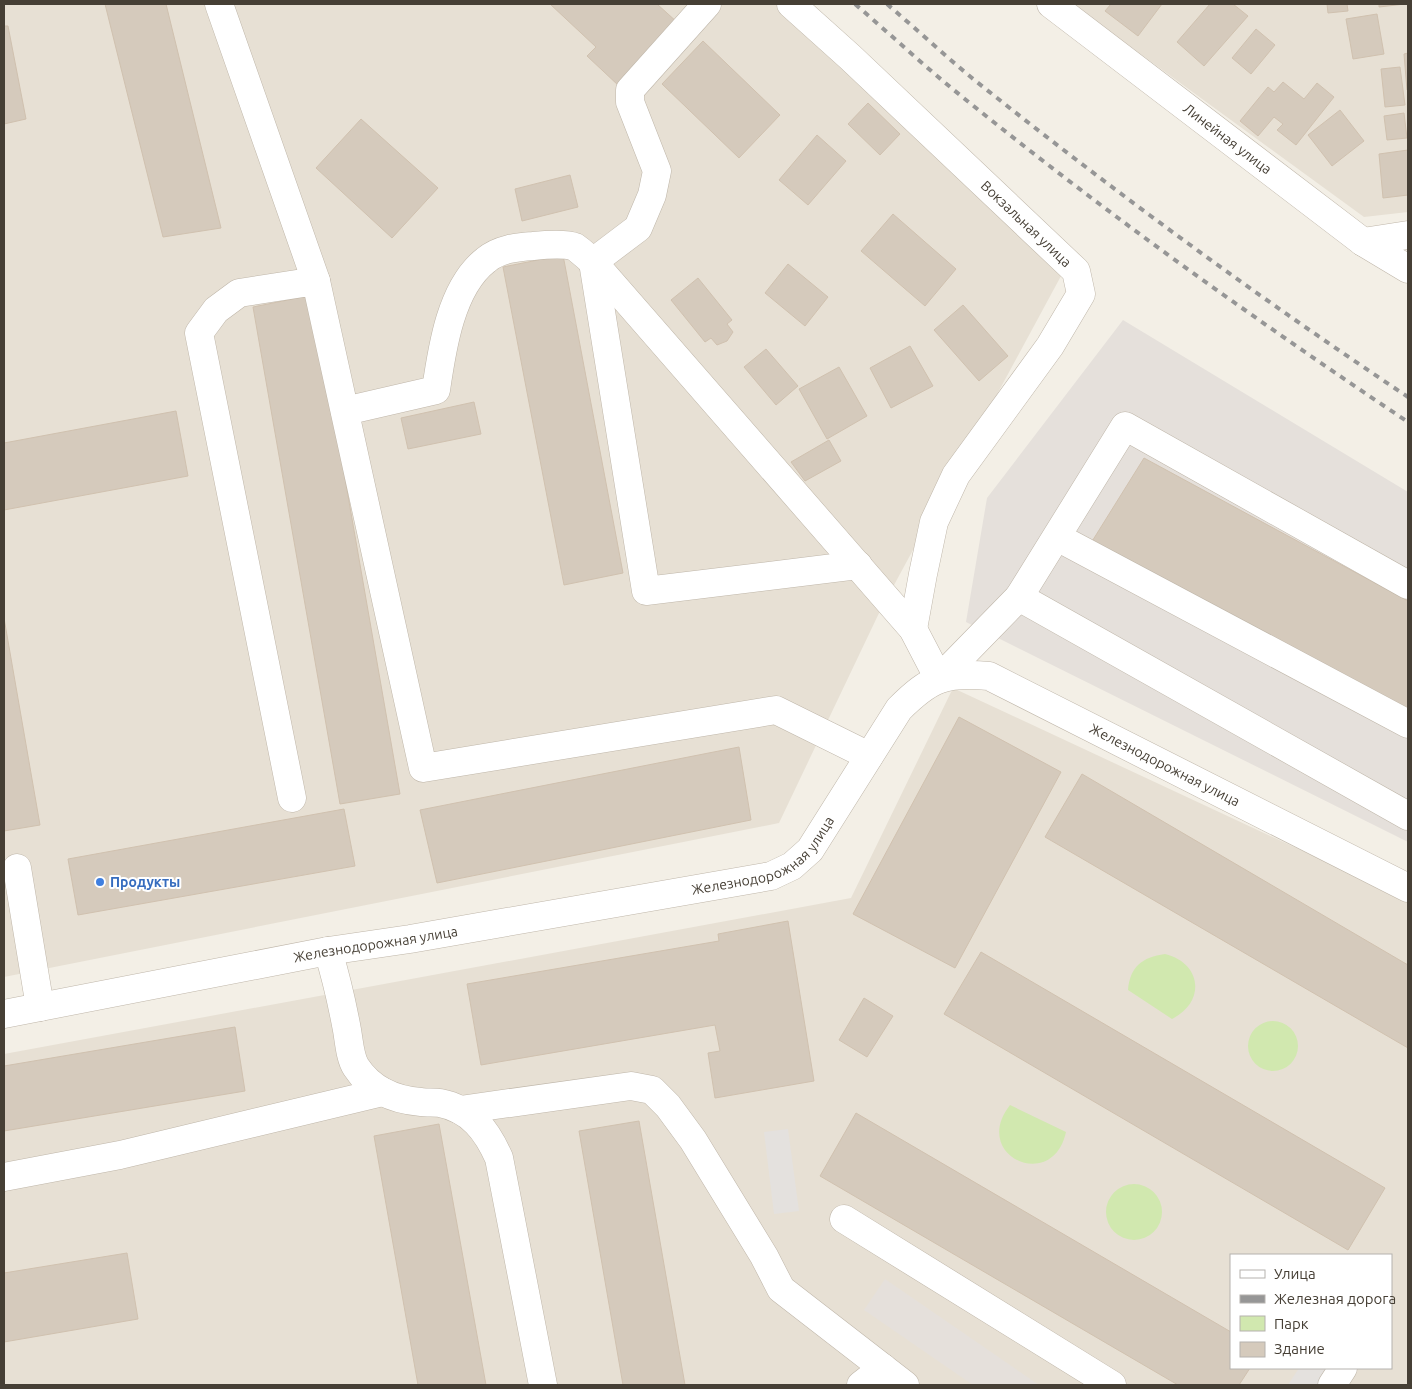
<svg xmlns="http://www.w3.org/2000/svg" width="1412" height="1389" viewBox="0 0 1412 1389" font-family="Ubuntu,sans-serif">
<rect width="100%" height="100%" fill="#f3efe6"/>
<path fill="#e7e0d4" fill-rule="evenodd" d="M 4,4 L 783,4 L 1061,276 L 880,611 L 779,823 L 4,977 Z
M 1072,4 L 1408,4 L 1408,212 L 1364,217 Z
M 953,688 L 1408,900 L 1408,1385 L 4,1385 L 4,1054 L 851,898 ZM 1231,1255 L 1391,1255 L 1391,1368 L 1231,1368 Z"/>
<path fill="#e5e0db" d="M 1123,320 L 1408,492 L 1408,842 L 966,622 L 987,498 Z
M 885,1279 L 1039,1385 L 973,1385 L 864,1310 Z"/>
<path fill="#d1e8af" d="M 1165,954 C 1202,963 1206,1002 1172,1019 L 1128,990 C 1130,967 1142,957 1165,954 Z
M1248 1046a25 25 0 1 1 50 0a25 25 0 1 1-50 0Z
M 1010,1105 L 1066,1132 C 1053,1193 970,1156 1010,1105 Z
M1106 1212a28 28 0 1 1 56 0a28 28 0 1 1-56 0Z"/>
<path fill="#e4e1de" d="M 788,1129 L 799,1211 L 774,1214 L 764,1132 Z
M 1299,1368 L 1341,1368 L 1329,1385 L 1288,1385 Z"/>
<path fill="#d5cabc" stroke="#d0c1af" d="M 105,4 L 166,4 L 221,228 L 163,237 Z
M 550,4 L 657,4 L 678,23 L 619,86 L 587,56 L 596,47 Z
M 1111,4 L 1162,4 L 1138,36 L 1105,11 Z
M 1210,4 L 1233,4 L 1248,16 L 1204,66 L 1177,42 Z
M 1327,4 L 1347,4 L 1348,11 L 1328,13 Z
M 1379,4 L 1405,4 L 1379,7 Z
M 1377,14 L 1384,54 L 1353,59 L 1346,19 Z
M 4,26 L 8,26 L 26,119 L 4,124 Z
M 1256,29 L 1275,45 L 1251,74 L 1232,58 Z
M 703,41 L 780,115 L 739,158 L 662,84 Z
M 1408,53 L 1408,90 L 1407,90 L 1404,54 Z
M 1400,67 L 1405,105 L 1385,107 L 1381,69 Z
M 1283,82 L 1304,99 L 1317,83 L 1334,97 L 1296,145 L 1277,130 L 1283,124 L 1274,117 L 1258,136 L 1240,121 L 1268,87 L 1274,92 Z
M 868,103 L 900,134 L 880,155 L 848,124 Z
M 1340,110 L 1364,141 L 1332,166 L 1308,135 Z
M 1404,113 L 1407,138 L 1387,140 L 1384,116 Z
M 361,119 L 438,188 L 392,238 L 316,168 Z
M 817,135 L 846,161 L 808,205 L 779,180 Z
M 1408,150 L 1408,195 L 1383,198 L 1379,154 Z
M 570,175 L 578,207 L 522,221 L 515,189 Z
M 893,214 L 956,269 L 925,306 L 861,251 Z
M 563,255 L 623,573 L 564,585 L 503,267 Z
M 788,264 L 828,297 L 805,326 L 765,293 Z
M 698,278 L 732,320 L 727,324 L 733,332 L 727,341 L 717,345 L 711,338 L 705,342 L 671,300 Z
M 313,295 L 400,794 L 340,804 L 253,307 Z
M 963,305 L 1008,356 L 979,381 L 934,330 Z
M 910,346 L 933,386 L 891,408 L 870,368 Z
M 766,349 L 798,386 L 776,405 L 744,367 Z
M 839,367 L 867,416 L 827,439 L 799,389 Z
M 474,402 L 481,434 L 408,449 L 401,418 Z
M 176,411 L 188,476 L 4,510 L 4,443 Z
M 829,440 L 841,461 L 805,481 L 791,462 Z
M 1144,458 L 1408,601 L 1408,709 L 1091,543 Z
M 4,618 L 40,825 L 4,831 Z
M 959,717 L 1061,772 L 955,968 L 853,914 Z
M 739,747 L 751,820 L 437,883 L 420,810 Z
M 1082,774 L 1408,965 L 1408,1048 L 1045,837 Z
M 344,809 L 355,866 L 78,915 L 68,859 Z
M 788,921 L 814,1081 L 715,1098 L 708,1053 L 720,1051 L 715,1025 L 481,1065 L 467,984 L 719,941 L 718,934 Z
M 981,952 L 1385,1188 L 1348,1250 L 944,1014 Z
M 864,998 L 893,1016 L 867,1057 L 839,1040 Z
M 235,1027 L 245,1091 L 4,1131 L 4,1066 Z
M 856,1113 L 1231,1332 L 1231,1368 L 1250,1368 L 1239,1385 L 1178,1385 L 820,1176 Z
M 639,1121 L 685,1385 L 623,1385 L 579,1131 Z
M 439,1124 L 486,1385 L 418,1385 L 374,1136 Z
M 127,1253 L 138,1319 L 4,1342 L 4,1273 Z"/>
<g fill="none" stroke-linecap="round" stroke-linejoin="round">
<g stroke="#bfb6a9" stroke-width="29">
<g id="minor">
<path d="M 219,4 L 316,281"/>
<path id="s1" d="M 791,4 L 850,57 L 1076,271 L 1081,294 L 1050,346 L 956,475 L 934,522 L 923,574 L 913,629"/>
<path id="s2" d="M 1051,4 L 1363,242 L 1408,269"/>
<path d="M 1363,242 L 1408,235"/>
<path d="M 593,262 L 646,591 L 858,565"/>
<path d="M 593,262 L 638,228 L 652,195 L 657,171 L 630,102 L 630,90 L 707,4"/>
<path d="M 345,411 L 436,390 C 442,348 451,287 486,260 C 499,249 517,247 533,246 C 543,245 565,243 575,247 C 581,251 587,257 593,262 L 913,629 L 939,679 L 1019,597"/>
<path d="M 1057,537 L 1408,724"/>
<path d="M 1408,585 L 1125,426 L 1019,597 L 1408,816"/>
<path d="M 292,798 L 199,333 L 216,310 L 239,293 L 316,281 L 423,768 L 776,710 L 869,756"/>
<path d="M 17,868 L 40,1007"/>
<path d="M 328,951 C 336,977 342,1003 347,1030 C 349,1041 350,1058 356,1067 C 371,1090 394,1100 421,1102 C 427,1103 434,1102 440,1103 C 471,1109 487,1131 499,1158 L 543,1385"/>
<path id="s3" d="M 4,1014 L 328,951 L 410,939 L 771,876 L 792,866 L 810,850 L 899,709 C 930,678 945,672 989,676 L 1408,888"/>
<path d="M 460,1110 L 631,1086 L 652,1090 L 668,1106 L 693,1140 L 764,1256 L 781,1289 L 905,1385"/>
<path d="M 4,1177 L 120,1155 L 383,1092"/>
<path d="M 844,1219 L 1112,1385"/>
<path d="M 861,1385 L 883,1368"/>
<path d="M 1332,1385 L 1343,1368"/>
</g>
</g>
<use href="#minor" stroke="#fff" stroke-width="28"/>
<path stroke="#969696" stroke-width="4" stroke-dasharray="6 6" stroke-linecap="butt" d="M 855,4 C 890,34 924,66 960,95 C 1104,212 1254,319 1408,422
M 887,4 C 915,28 943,54 972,78 C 1113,191 1258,297 1408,397"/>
</g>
<circle fill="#3f7fe0" stroke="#fff" stroke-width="2" cx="100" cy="882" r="5"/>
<g text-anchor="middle" stroke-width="4" stroke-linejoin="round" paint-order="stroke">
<g font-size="14" fill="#463f35" stroke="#fff">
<text dy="5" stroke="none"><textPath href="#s2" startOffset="222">Линейная улица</textPath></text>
<text dy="5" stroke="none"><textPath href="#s1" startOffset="322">Вокзальная улица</textPath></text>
<text dy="5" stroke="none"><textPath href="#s3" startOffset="1291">Железнодорожная улица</textPath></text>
<text dy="5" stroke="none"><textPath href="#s3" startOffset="782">Железнодорожная улица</textPath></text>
<text dy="5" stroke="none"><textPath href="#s3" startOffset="378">Железнодорожная улица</textPath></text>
</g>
<g font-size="14" font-weight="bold" fill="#366cbe" stroke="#fff" text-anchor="start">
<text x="110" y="887">Продукты</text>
</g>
</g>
<rect width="1412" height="1389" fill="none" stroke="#463f35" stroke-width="10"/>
<rect x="1230" y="1254" width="162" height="115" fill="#ffffff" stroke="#b5b2ae"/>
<rect x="1240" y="1270" width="25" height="8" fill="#ffffff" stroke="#b5b2ae"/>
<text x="1274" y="1279" font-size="15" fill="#463f35">Улица</text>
<rect x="1240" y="1295" width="25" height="8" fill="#969696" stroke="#b5b2ae"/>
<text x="1274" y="1304" font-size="15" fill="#463f35">Железная дорога</text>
<rect x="1240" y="1316" width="25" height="15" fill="#d1e8af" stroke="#b5b2ae"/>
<text x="1274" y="1329" font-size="15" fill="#463f35">Парк</text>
<rect x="1240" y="1342" width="25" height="15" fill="#d5cabc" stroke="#b5b2ae"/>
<text x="1274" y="1354" font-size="15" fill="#463f35">Здание</text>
</svg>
